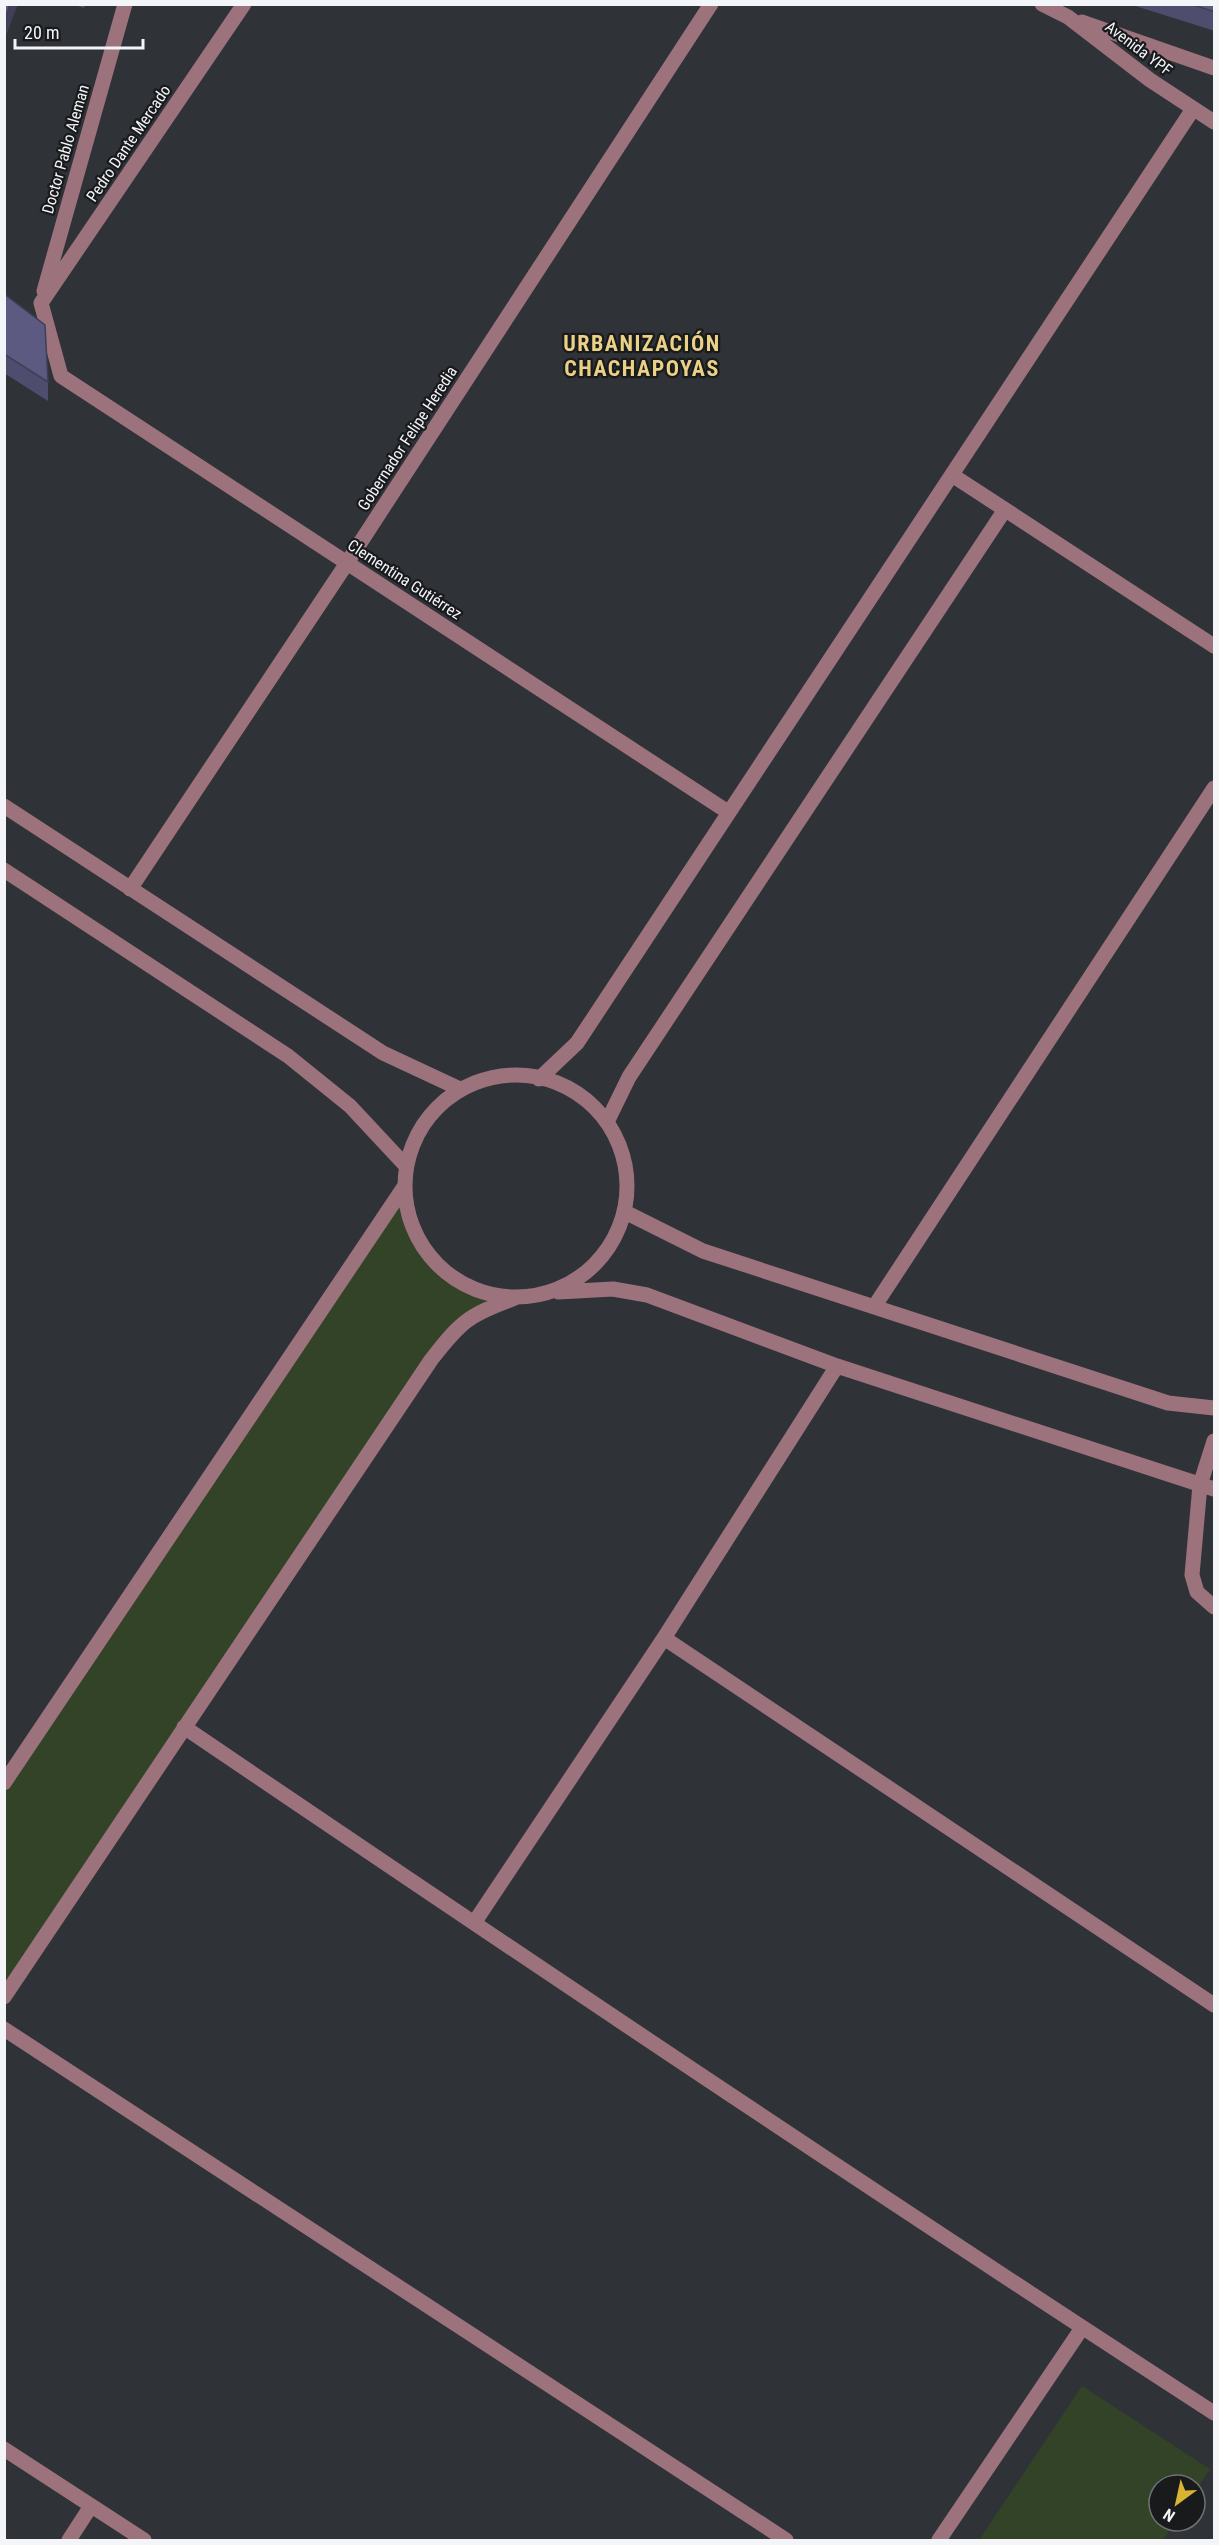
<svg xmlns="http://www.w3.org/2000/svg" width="1219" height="2545" viewBox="0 0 1219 2545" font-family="'Roboto Condensed',sans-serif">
<rect width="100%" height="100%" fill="#2f3237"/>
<path fill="#334327" d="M 404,1187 L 425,1251 L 499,1305 L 456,1328 L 5,2001 L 5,1785 Z
M 1082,2386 L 1210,2469 L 1195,2492 L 1195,2485 L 1159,2485 L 1159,2521 L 1176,2521 L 1163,2540 L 979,2540 Z"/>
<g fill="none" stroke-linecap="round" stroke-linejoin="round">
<path stroke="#9c727c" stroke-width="15" d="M 1042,4 L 1068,17 L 1150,80 L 1214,122
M 1082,22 L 1214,68
M 44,291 L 125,4
M 41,303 L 61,376 L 728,812
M 41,303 L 244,4
M 952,475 L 1214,646
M 4,806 L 383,1053 L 460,1089
M 4,870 L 288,1056 L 350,1106 L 406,1166
M 130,889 L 347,563 L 711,4
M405 1186a111 111 0 1 1 222 0a111 111 0 1 1-222 0Z
M 539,1079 L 577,1043 L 1193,109
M 607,1122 L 629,1077 L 1004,511
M 625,1212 L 703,1251 L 1168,1403 L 1214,1408
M 558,1292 L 613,1289 L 647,1295 L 837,1366 L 1214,1489
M 874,1307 L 1214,788
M 1214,1441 L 1200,1485 L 1192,1575 L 1197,1592 L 1214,1607
M 664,1638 L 1214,2005
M 184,1727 C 526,1959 868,2189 1214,2413
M 4,1783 L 404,1187
M 474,1923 L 664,1638 L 837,1366
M 4,1997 L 431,1360 C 462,1320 468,1316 515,1298
M 4,2029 L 786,2540
M 4,2449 L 144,2540
M 69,2540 L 91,2506
M 939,2540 L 1082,2328"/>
</g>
<path fill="#4f4d6e" d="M 72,4 L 85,4 L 84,8 Z
M 1129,4 L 1215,4 L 1215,31 Z
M 4,294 L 48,382 L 48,401 L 4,373 Z"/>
<path fill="#403f5a" d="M 10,4 L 18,4 L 5,38 L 5,19 Z"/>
<path fill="#5c5a80" stroke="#403f5a" stroke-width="1.5" d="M 4,4 L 10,4 L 5,19 L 4,18 Z
M 1191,4 L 1215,4 L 1215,12 Z
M 4,294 L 45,325 L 48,382 L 4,354 Z"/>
<g text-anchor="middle" stroke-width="4.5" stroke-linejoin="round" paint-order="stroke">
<g font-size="16" fill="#f3f5f9" stroke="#181a1c">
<text transform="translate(1139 48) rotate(37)" y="6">Avenida YPF</text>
<text transform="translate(128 143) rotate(-56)" y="6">Pedro Dante Mercado</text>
<text transform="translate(65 149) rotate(-74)" y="6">Doctor Pablo Aleman</text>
<text transform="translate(407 438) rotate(-57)" y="6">Gobernador Felipe Heredia</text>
<text transform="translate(405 579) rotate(33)" y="6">Clementina Gutiérrez</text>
</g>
<g font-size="22" font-weight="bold" letter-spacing="1.5" fill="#ebd185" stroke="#181a1c">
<text x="642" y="351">URBANIZACIÓN<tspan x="642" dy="25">CHACHAPOYAS</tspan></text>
</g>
</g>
<rect width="1219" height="2545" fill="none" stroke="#f3f5f9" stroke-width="12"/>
<g transform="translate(1177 2503) rotate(213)"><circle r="28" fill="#181a1c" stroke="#707274" stroke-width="1.5"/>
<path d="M0-4.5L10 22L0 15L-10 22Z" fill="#dab333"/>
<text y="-9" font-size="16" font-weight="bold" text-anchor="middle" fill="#f3f5f9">N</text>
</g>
<path d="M15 39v9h128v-9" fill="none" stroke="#f3f5f9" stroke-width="3"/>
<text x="24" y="39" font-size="18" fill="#f3f5f9" stroke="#181a1c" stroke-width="4.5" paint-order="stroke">20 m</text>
</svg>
